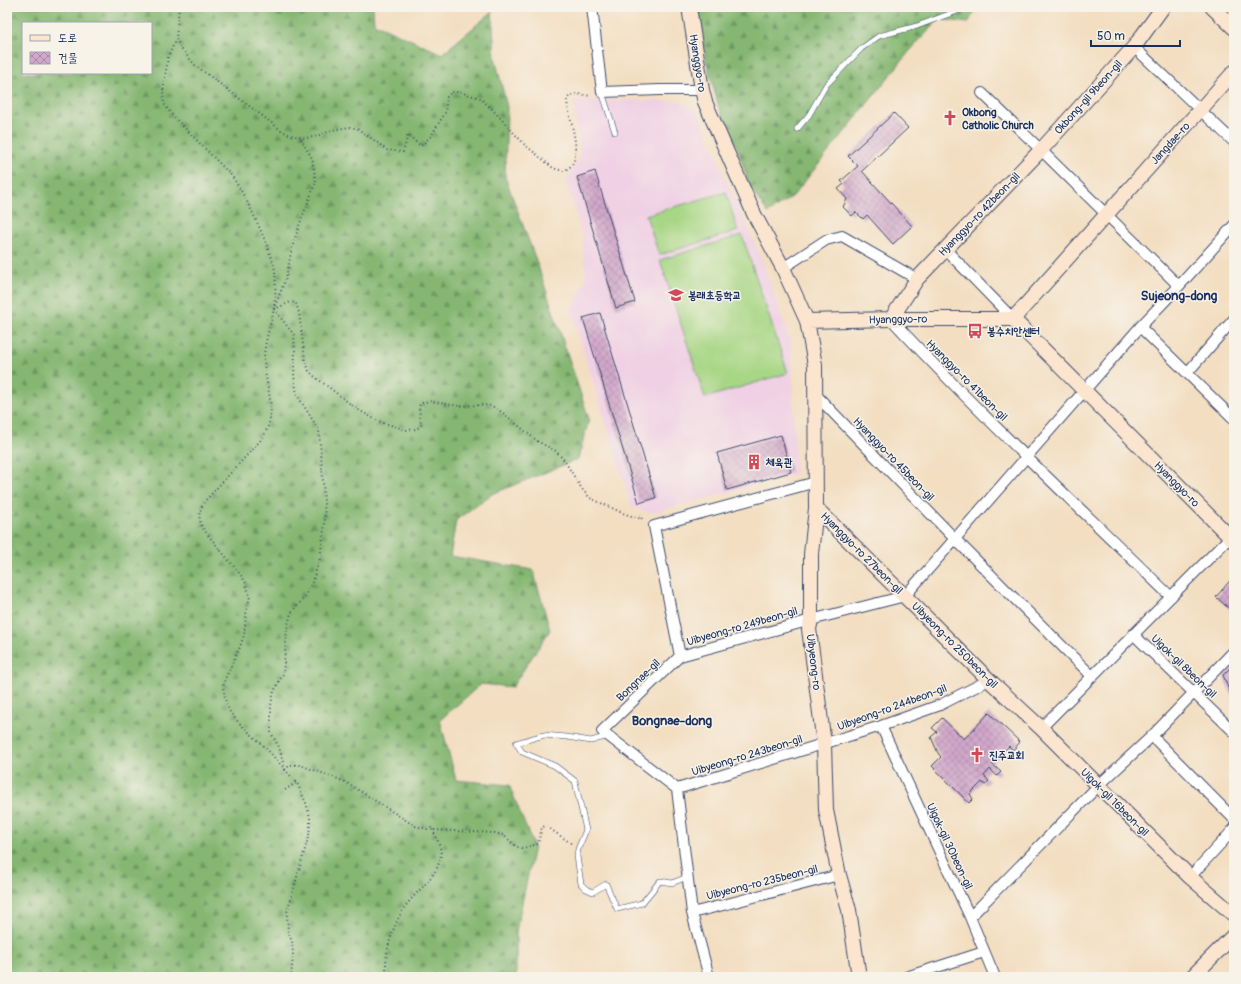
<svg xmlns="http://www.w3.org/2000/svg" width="1241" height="984" viewBox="0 0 1241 984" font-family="Pangolin,'Poor Story',sans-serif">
<defs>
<pattern id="forest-firs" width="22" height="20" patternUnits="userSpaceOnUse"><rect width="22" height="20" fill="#85b772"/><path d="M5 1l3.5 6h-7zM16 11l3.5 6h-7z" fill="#6c9561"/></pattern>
<pattern id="building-cross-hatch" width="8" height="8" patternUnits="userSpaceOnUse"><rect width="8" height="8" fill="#d1a8ca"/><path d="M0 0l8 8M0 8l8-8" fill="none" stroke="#a989a7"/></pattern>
</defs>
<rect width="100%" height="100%" fill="#f7f3e8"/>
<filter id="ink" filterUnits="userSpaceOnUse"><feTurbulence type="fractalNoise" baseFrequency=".025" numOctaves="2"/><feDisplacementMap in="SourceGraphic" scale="8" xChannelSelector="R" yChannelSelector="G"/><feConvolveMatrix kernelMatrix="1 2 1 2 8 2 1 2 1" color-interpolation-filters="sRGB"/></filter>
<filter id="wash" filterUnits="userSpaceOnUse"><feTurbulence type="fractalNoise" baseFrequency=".012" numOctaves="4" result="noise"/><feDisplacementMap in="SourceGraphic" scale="16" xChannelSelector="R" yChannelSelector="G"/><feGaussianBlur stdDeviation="0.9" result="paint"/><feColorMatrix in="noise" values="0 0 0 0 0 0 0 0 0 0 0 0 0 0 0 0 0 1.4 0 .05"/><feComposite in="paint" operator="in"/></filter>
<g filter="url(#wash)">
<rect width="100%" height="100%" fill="#f3dec1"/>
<path fill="#f0d0e4" d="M 573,100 L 681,101 L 699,113 L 728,185 L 763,263 L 791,344 L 796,474 L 651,513 L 632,507 L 571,311 L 586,279 L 582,234 L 566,181 L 580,154 Z
M 1234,963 L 1234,977 L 1219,977 Z"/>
<path fill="url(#forest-firs)" stroke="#507368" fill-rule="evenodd" d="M 7,7 L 373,7 L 374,23 L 442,54 L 492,12 L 495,58 L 507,107 L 505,177 L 537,263 L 589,419 L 578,459 L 492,494 L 456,520 L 450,556 L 533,570 L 550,630 L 512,687 L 481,684 L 440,720 L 456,780 L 509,785 L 534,847 L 516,931 L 516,977 L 7,977 ZM 23,23 L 151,23 L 151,73 L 23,73 Z
M 697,7 L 977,7 L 968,23 L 939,19 L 908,53 L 793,196 L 768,213 L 750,188 L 738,149 L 719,108 L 706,60 Z"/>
<path fill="#a7d684" stroke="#618271" d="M 726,192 L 738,231 L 659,255 L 646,215 Z
M 742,235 L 788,373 L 705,398 L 660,260 Z"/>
<g id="blocks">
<path fill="url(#building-cross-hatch)" d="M 894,113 L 908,128 L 862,171 L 912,226 L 893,244 L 867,215 L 863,219 L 856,212 L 852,216 L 843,207 L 847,199 L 838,189 L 844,184 L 841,181 L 858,166 L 848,156 Z
M 595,171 L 635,302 L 616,308 L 577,177 Z
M 600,313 L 656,498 L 639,503 L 583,318 Z
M 781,435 L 791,472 L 727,490 L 717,453 Z
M 1234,576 L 1234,613 L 1216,597 Z
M 1234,664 L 1234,697 L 1230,693 L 1223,675 Z
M 989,713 L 1020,742 L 1013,750 L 1009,746 L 992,764 L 1001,772 L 997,776 L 990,769 L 984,776 L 989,781 L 985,785 L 982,782 L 970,794 L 973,799 L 969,803 L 932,766 L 941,757 L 938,753 L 931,737 L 937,732 L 932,728 L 942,718 L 964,739 Z"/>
</g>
</g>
<g filter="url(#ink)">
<use href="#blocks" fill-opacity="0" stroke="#3b496d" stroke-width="1"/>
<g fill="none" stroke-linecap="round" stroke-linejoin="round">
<g stroke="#3b496d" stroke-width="6">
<path id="lane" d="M 602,92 L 615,132
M 797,129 L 809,115 L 826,85 L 862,48 L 879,36 L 917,26 L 968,7
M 608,736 L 591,741 L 567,737 L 544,735 L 516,743 L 522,752 L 555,766 L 575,781 L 586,830 L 578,849 L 577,856 L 581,884 L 586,889 L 593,892 L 606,884 L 617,909 L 642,903 L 660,881 L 672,883 L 687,877"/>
</g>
<g stroke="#3b496d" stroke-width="12">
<path id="street" d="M 592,7 L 602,92 L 660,90 L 702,90
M 1134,47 L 1234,142
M 982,93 L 1041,150 L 1179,286
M 945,249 L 1013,319
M 783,268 L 826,240 L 842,236 L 917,279
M 891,319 C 980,415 1077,505 1171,597
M 1140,327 L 1234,419
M 1187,373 L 1234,319
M 816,395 L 955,539 L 1092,676
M 1133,634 L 1234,732
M 680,656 L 654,526 L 816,482
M 881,726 L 970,917 L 995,977
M 1041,728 L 1234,533
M 1152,736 L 1234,819
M 677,789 L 881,726 L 940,705 L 989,680
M 1190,877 L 1234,829
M 692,913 L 839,875
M 970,917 L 1098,786 L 1152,736 L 1234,651
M 709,977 L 692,913 L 677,789 L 602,731 L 680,656 L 811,620 L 905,596 L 1140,327 L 1179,286 L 1234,225
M 906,977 L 984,952"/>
</g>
<g stroke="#3b496d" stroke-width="16">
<path id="secondary" d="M 689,7 L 702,90 L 705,102 L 754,214 L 783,268 L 807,321 L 891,319 L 1013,319 L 1234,541
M 1212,7 L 1234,28
M 891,319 L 917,279 L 1041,150 L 1134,47 L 1163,7
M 1013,319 L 1234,72
M 807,321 L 815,365 L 816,508 L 811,554 L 811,620 L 809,629 L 824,744 L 826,810 L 839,875 L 849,910 L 859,977
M 816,508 L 989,680 L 1041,728 L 1190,877 L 1234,915
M 1192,977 L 1234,935"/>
</g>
<path stroke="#3b496d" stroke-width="2" stroke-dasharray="1 3" stroke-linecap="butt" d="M 179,7 L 176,39 L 168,57 L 163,91 L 164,104 L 173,116 L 231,175 C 246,197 256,219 266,243 C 268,250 272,258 274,266 C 277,279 275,295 274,308 C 271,325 264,342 264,359 C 265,390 281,413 260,441 L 204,502 C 198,512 198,520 204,530 L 240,574 L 246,583 L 250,599 L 247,606 L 244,635 L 240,647 L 225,679 L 223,687 L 226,703 L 230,712 L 238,722 L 265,747 L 297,783 L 306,803 L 310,817 L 310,825 L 309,835 L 287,912 L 288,933 L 292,941 L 293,955 L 291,977
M 176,39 L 182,50 L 195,65 L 281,130 L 290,135 L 305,138 L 314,137 L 336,129 L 351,127 L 358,129 L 378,143 L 387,150 L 403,152 L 408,135 L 421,146 L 431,136 L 445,113 L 447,97 L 452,92 L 459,92 L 480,98 L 492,109 L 524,144 L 553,168 L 563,171 C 588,163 568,119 567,100 C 570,91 584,95 591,96
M 275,306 L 286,278 L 292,248 L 301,220 L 316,182 L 312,158 L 300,138
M 274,309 L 291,302 L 296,303 L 299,313 L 305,359 L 309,371 L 314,376 L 357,409 L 378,421 L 406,430 L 417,429 L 421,425 L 419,407 L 420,404 L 429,401 L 459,406 L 482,405 L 492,406 L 503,413 L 537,441 L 556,451 L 564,460 L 582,489 L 590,498 L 625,514 L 642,519 L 640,515
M 274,309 L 294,335 L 295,352 L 294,376 L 297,395 L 319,430 L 323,481 L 325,523 L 320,558 L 312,583 L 304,598 L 291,613 L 287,629 L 283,674 L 274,691 L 271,705 L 271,733 L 279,747 L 285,770
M 285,770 L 290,765 L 300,765 L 338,779 L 349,784 L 415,826 L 427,829 L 431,828 L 435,830 L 495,833 L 503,835 L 517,847 L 523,848 L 538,844 L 542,827 L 546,826 L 572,844
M 285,790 L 296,783
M 387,977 C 383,956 392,928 403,910 C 414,892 434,881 440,860 C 443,849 437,839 432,829"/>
<use href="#lane" stroke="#fff" stroke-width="5"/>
<use href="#street" stroke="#fff" stroke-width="10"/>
<use href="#secondary" stroke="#fbe5cf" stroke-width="14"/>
</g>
</g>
<defs>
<g id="church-bare" transform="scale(1.2)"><path d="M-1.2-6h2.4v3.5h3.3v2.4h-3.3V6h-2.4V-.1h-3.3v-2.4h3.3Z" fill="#d1495b" stroke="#f7f3e8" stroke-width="2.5" paint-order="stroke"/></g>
<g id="school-bare" transform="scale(1.2)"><path d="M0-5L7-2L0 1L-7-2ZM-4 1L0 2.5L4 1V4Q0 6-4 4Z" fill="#d1495b" stroke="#f7f3e8" stroke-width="2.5" paint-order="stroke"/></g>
<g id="bus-bare" transform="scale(1.2)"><path d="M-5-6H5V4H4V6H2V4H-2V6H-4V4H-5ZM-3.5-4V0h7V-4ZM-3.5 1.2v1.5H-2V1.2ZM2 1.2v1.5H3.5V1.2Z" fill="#d1495b" stroke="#f7f3e8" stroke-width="2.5" paint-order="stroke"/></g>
<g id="building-bare" transform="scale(1.2)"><path d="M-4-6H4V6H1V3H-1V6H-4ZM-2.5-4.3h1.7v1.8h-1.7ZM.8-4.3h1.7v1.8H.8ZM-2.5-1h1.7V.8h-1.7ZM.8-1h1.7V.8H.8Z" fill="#d1495b" stroke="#f7f3e8" stroke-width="2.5" paint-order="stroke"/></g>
</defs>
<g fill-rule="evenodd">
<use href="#church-bare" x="950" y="118"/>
<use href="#school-bare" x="676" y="295"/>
<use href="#bus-bare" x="975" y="331"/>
<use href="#building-bare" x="754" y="462"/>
<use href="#church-bare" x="977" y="755"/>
</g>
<g text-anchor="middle" stroke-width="3" stroke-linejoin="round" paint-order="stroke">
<g font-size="11" fill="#1b2f5e" stroke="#f7f3e8">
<text transform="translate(698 63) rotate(81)" y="4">Hyanggyo-ro</text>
<text transform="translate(1088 97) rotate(-48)" y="4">Okbong-gil 9beon-gil</text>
<text transform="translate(1170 143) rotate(-48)" y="4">Jangdae-ro</text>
<text transform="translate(979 214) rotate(-46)" y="4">Hyanggyo-ro 42beon-gil</text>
<text transform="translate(898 319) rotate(-1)" y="4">Hyanggyo-ro</text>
<text transform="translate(967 380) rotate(45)" y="4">Hyanggyo-ro 41beon-gil</text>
<text transform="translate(894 459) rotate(46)" y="4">Hyanggyo-ro 45beon-gil</text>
<text transform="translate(1177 484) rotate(45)" y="4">Hyanggyo-ro</text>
<text transform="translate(862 553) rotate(45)" y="4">Hyanggyo-ro 27beon-gil</text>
<text transform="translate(742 626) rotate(-16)" y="4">Uibyeong-ro 249beon-gil</text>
<text transform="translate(955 645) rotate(45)" y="4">Uibyeong-ro 250beon-gil</text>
<text transform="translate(814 662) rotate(83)" y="4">Uibyeong-ro</text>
<text transform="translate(1184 666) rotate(44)" y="4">Uigok-gil 8beon-gil</text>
<text transform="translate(638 680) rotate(-44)" y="4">Bongnae-gil</text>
<text transform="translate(892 707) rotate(-20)" y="4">Uibyeong-ro 244beon-gil</text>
<text transform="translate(747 755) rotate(-17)" y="4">Uibyeong-ro 243beon-gil</text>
<text transform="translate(1115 802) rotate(45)" y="4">Uigok-gil 16beon-gil</text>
<text transform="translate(950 846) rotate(65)" y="4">Uigok-gil 30beon-gil</text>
<text transform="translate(762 882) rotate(-14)" y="4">Uibyeong-ro 235beon-gil</text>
</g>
<g font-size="11" font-weight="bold" fill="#1b2f5e" stroke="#f7f3e8" text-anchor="start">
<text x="962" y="116">Okbong<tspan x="962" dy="13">Catholic Church</tspan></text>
<text x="688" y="299">봉래초등학교</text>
<text x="987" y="335">봉수치안센터</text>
<text x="766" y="466">체육관</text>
<text x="989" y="759">진주교회</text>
</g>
<g font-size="13" font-weight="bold" fill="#1b2f5e" stroke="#f7f3e8">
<text x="1179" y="300">Sujeong-dong</text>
<text x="672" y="725">Bongnae-dong</text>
</g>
</g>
<rect width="1241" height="984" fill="none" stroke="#f7f3e8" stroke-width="24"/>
<rect x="22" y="22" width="130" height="52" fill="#f7f3e8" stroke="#9fa5b1"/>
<rect x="30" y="35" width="20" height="6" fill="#fbe5cf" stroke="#9fa5b1"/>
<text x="58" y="42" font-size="12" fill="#1b2f5e">도로</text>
<rect x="30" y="52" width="20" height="12" fill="url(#building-cross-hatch)" stroke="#9fa5b1"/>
<text x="58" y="62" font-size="12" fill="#1b2f5e">건물</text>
<path d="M1091 40v6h89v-6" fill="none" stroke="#1b2f5e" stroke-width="2"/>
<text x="1097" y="40" font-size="12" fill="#1b2f5e" stroke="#f7f3e8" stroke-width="3" paint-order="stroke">50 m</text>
</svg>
